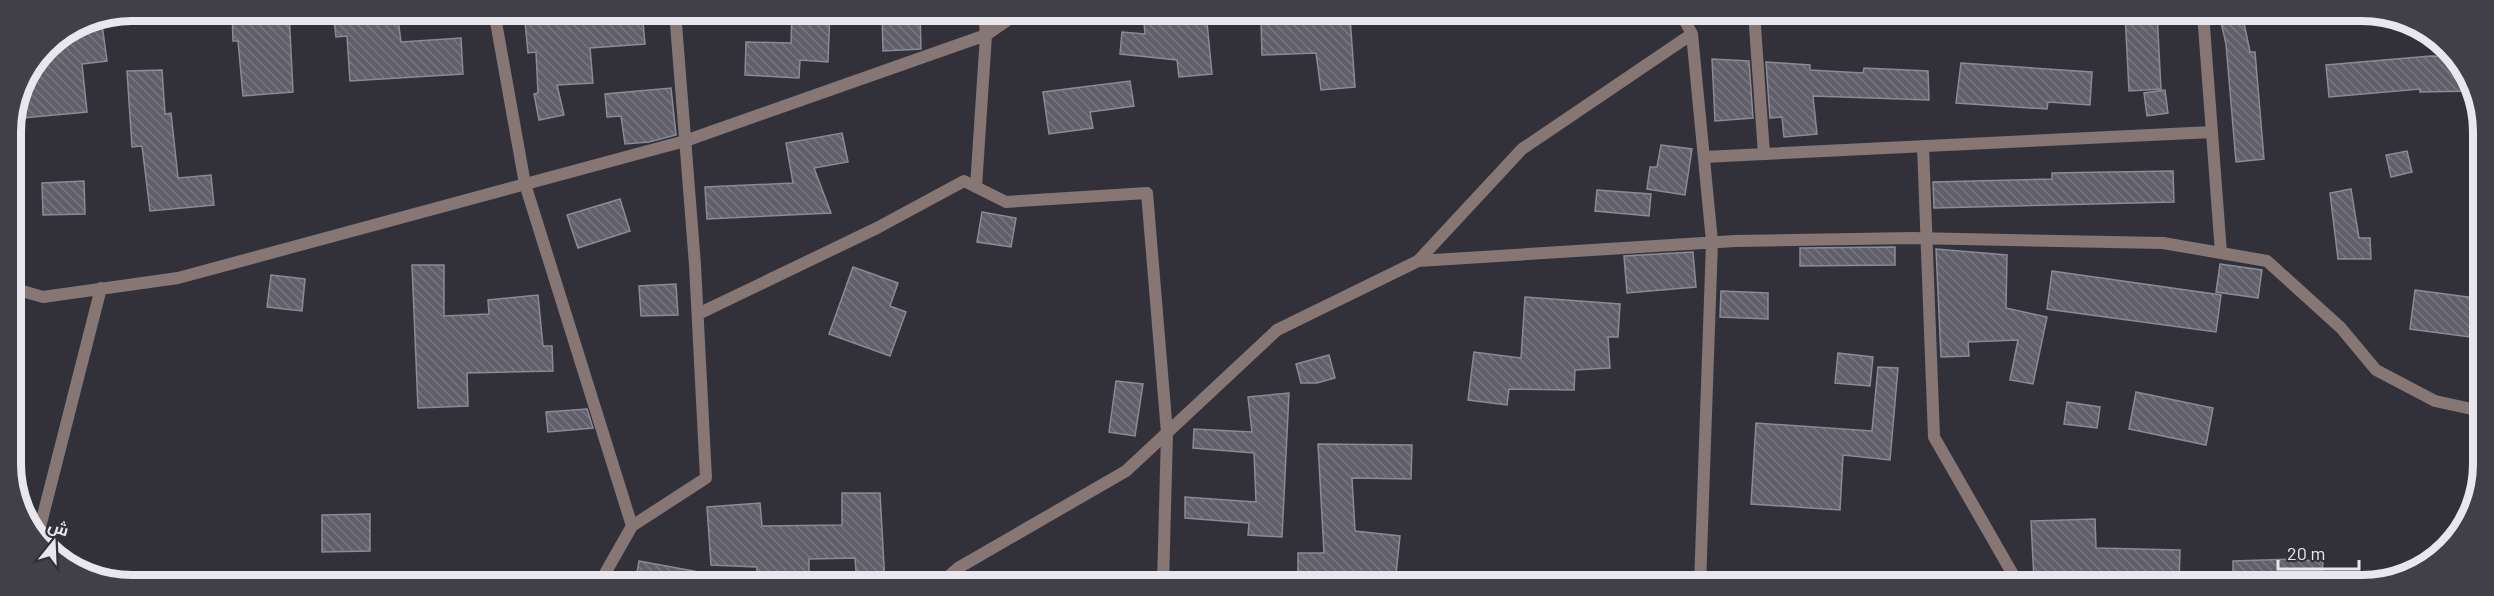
<svg xmlns="http://www.w3.org/2000/svg" width="2494" height="596" viewBox="0 0 2494 596" font-family="Barlow,Cairo,sans-serif">
<defs>
<pattern id="building-back-hatch" width="6" height="6" patternUnits="userSpaceOnUse" patternTransform="scale(1.5)"><rect width="6" height="6" fill="#615f6a"/><path d="M-1 5l2 2M0 0l6 6M5-1l2 2" fill="none" stroke="#787680"/></pattern>
</defs>
<rect width="100%" height="100%" fill="#32313a"/>
<path fill="url(#building-back-hatch)" stroke="#8b8a95" stroke-width="1.5" d="M 232,11 L 289,11 L 293,92 L 243,96 L 238,41 L 233,41 Z
M 333,11 L 397,11 L 401,42 L 461,38 L 463,74 L 350,81 L 347,36 L 336,37 Z
M 524,11 L 642,11 L 645,44 L 590,48 L 593,83 L 557,85 L 564,115 L 539,120 L 534,94 L 538,93 L 536,52 L 528,53 Z
M 792,11 L 830,11 L 828,62 L 800,60 L 799,78 L 745,75 L 746,42 L 791,43 Z
M 882,11 L 920,11 L 921,49 L 883,51 Z
M 1143,12 L 1206,12 L 1212,74 L 1179,77 L 1177,60 L 1120,54 L 1122,32 L 1145,34 Z
M 2125,13 L 2157,13 L 2161,89 L 2129,91 Z
M 2219,13 L 2242,13 L 2250,52 L 2255,52 L 2264,159 L 2236,162 L 2226,44 Z
M 101,17 L 107,61 L 82,64 L 87,112 L 12,119 L 20,85 L 46,46 L 86,20 Z
M 1350,17 L 1355,87 L 1321,90 L 1316,53 L 1262,55 L 1261,21 Z
M 2431,56 L 2454,57 L 2472,91 L 2420,92 L 2420,89 L 2329,97 L 2326,65 Z
M 1712,59 L 1749,61 L 1753,118 L 1715,121 Z
M 1766,62 L 1810,65 L 1810,70 L 1863,73 L 1864,68 L 1928,71 L 1929,100 L 1813,96 L 1817,134 L 1784,137 L 1782,117 L 1770,118 Z
M 1961,63 L 2092,72 L 2090,105 L 2048,102 L 2047,109 L 1956,103 Z
M 162,70 L 165,114 L 171,113 L 178,178 L 211,175 L 214,205 L 150,211 L 142,146 L 132,147 L 127,71 Z
M 1130,81 L 1134,106 L 1090,112 L 1093,128 L 1049,134 L 1043,92 Z
M 671,88 L 676,135 L 649,142 L 625,144 L 621,116 L 607,117 L 605,94 Z
M 2165,90 L 2168,113 L 2147,116 L 2144,93 Z
M 842,133 L 848,162 L 814,168 L 831,213 L 707,219 L 705,187 L 793,183 L 786,143 Z
M 1661,145 L 1692,149 L 1685,195 L 1647,189 L 1650,167 L 1657,167 Z
M 2407,151 L 2412,172 L 2391,177 L 2386,155 Z
M 2173,171 L 2174,202 L 1934,208 L 1933,182 L 2052,179 L 2052,173 Z
M 84,181 L 85,214 L 43,215 L 42,183 Z
M 2351,189 L 2359,238 L 2370,238 L 2371,259 L 2338,259 L 2330,193 Z
M 1597,190 L 1651,194 L 1649,216 L 1595,211 Z
M 620,199 L 630,231 L 578,248 L 567,215 Z
M 982,212 L 1016,218 L 1011,247 L 977,242 Z
M 1895,247 L 1895,265 L 1800,266 L 1800,248 Z
M 1936,249 L 2007,255 L 2006,308 L 2047,317 L 2033,384 L 2010,380 L 2018,340 L 1968,342 L 1969,356 L 1941,357 Z
M 1693,252 L 1696,287 L 1627,293 L 1624,256 Z
M 2220,264 L 2262,270 L 2258,298 L 2216,292 Z
M 412,265 L 444,265 L 444,316 L 489,314 L 488,300 L 538,295 L 543,346 L 552,346 L 553,371 L 467,373 L 468,406 L 418,408 Z
M 853,267 L 898,283 L 890,306 L 906,312 L 890,356 L 829,334 Z
M 2052,271 L 2221,295 L 2216,332 L 2047,309 Z
M 271,275 L 305,279 L 302,311 L 267,307 Z
M 676,284 L 678,315 L 641,316 L 639,286 Z
M 2415,290 L 2475,298 L 2470,337 L 2410,329 Z
M 1721,291 L 1768,293 L 1768,319 L 1720,317 Z
M 1525,297 L 1620,304 L 1618,337 L 1608,337 L 1610,368 L 1575,370 L 1574,390 L 1509,389 L 1507,405 L 1468,400 L 1474,352 L 1521,358 Z
M 1838,353 L 1873,357 L 1870,386 L 1835,383 Z
M 1329,355 L 1335,378 L 1317,383 L 1301,383 L 1296,364 Z
M 1878,367 L 1898,368 L 1890,460 L 1843,455 L 1840,510 L 1751,504 L 1756,423 L 1872,431 Z
M 1116,381 L 1143,384 L 1135,436 L 1109,432 Z
M 2136,392 L 2213,408 L 2206,445 L 2129,429 Z
M 1289,393 L 1282,537 L 1248,535 L 1249,523 L 1185,518 L 1185,497 L 1256,502 L 1254,453 L 1193,448 L 1194,429 L 1252,432 L 1248,397 Z
M 2067,402 L 2100,407 L 2097,428 L 2064,424 Z
M 587,409 L 593,428 L 548,432 L 546,412 Z
M 1318,444 L 1412,445 L 1411,479 L 1352,478 L 1355,531 L 1400,536 L 1395,584 L 1301,584 L 1298,581 L 1298,553 L 1324,553 Z
M 842,493 L 880,493 L 885,584 L 857,584 L 855,558 L 809,559 L 809,584 L 757,584 L 757,567 L 711,565 L 707,507 L 760,503 L 762,526 L 842,525 Z
M 370,514 L 370,551 L 322,552 L 322,515 Z
M 2095,519 L 2096,548 L 2180,550 L 2179,583 L 2129,582 L 2129,576 L 2034,580 L 2031,521 Z
M 2295,559 L 2323,562 L 2321,585 L 2233,585 L 2233,561 Z
M 639,561 L 705,573 L 704,584 L 635,584 Z"/>
<g fill="none" stroke-linecap="round" stroke-linejoin="round">
<path stroke="#867674" stroke-width="12" d="M 494,11 L 525,184 L 632,526
M 1680,12 L 1692,34 L 1712,242 L 1700,585
M 1754,12 L 1764,154
M 2203,13 L 2221,253
M 1923,146 L 1934,437 L 2019,585
M 1704,157 L 2212,132
M 976,187 L 986,35 L 984,11
M 1418,261 L 1522,149 L 1692,34
M 12,288 L 43,297 L 178,278 L 685,141 L 986,35 L 1021,11
M 698,314 L 877,228 L 964,181 L 1006,202 L 1147,193 L 1167,433 L 1163,584
M 38,535 L 101,288
M 599,584 L 632,526 L 706,478 L 695,265 L 675,11
M 940,584 L 958,568 L 1126,471 L 1277,330 L 1418,261 L 1735,241 L 1912,238 L 2163,243 L 2267,261 L 2341,328 L 2376,370 L 2435,401 L 2481,411"/>
</g>
<path d="M0 0H2494V596H0ZM132 21H2362A111 111 0 0 1 2473 132V464A111 111 0 0 1 2362 575H132A111 111 0 0 1 21 464V132A111 111 0 0 1 132 21Z" fill="#414048" fill-rule="evenodd"/>
<path fill="none" stroke="#e8e7ed" stroke-width="8" d="M132 21H2362A111 111 0 0 1 2473 132V464A111 111 0 0 1 2362 575H132A111 111 0 0 1 21 464V132A111 111 0 0 1 132 21Z"/>
<g transform="translate(54 542) rotate(18)" stroke="#32313a" stroke-width="4.5" paint-order="stroke">
<path d="M0-4.5L10 22L0 15L-10 22Z" fill="#e8e7ed"/>
<text y="-9" font-size="16" font-weight="bold" text-anchor="middle" fill="#e8e7ed">ش</text>
</g>
<path d="M2278 560v9h81v-9" fill="none" stroke="#e8e7ed" stroke-width="3"/>
<text x="2287" y="560" font-size="18" fill="#e8e7ed" stroke="#32313a" stroke-width="4.5" paint-order="stroke">20 m</text>
</svg>
